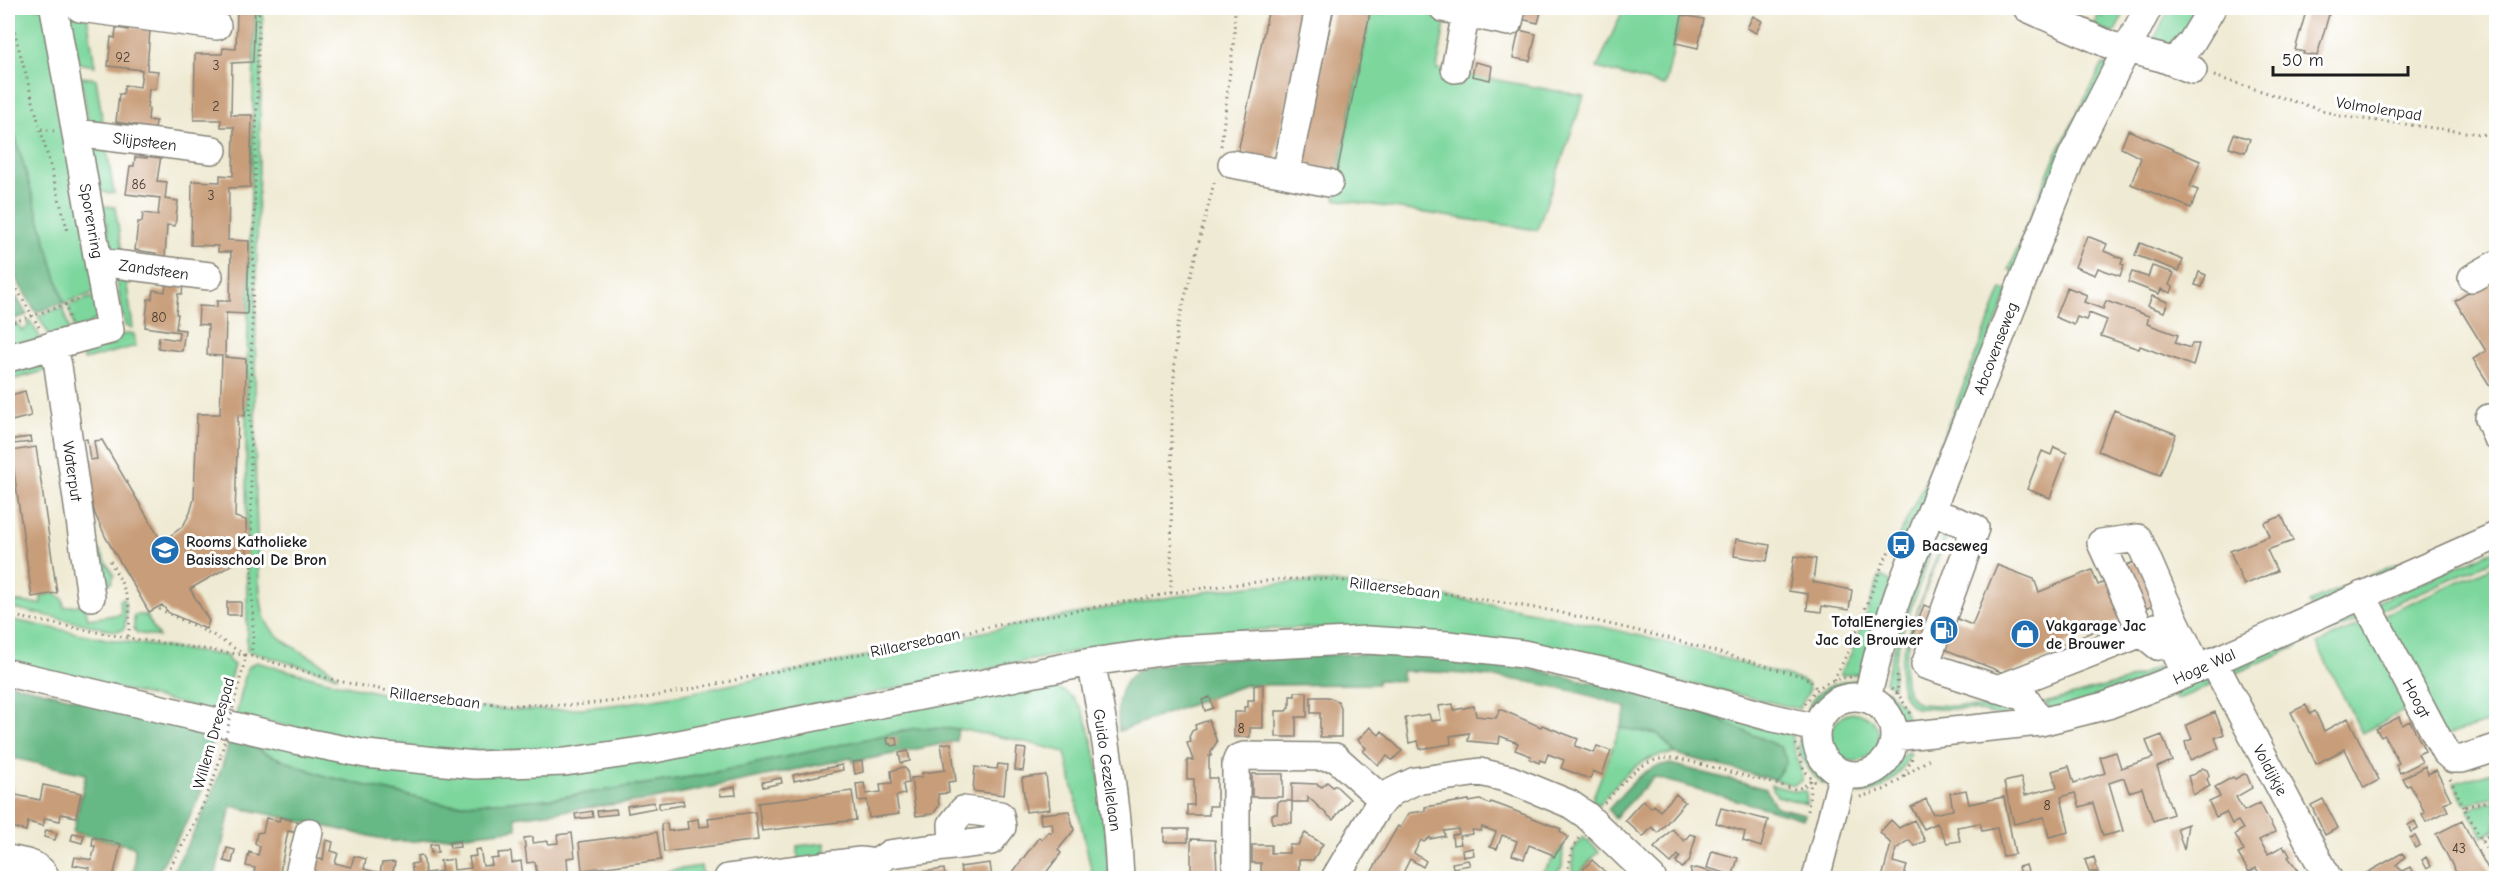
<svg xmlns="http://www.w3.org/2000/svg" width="2504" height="886" viewBox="0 0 2504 886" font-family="'Comic Neue',sans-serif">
<rect width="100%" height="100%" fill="#fff"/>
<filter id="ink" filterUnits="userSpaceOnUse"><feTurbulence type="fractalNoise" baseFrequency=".0167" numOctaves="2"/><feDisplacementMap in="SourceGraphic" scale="12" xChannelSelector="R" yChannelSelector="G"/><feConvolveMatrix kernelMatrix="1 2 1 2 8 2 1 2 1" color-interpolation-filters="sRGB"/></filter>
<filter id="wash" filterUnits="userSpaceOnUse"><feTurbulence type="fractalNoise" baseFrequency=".008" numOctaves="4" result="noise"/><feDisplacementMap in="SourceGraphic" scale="24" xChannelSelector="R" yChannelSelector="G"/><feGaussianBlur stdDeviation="1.35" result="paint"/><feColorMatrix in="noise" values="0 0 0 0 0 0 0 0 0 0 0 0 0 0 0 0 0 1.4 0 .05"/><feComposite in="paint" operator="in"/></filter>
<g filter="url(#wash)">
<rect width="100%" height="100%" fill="#efead3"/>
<path fill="#7dd79d" stroke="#4c7a5c" stroke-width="1.5" d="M 8,8 L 46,8 L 96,292 L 64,303 L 8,112 Z
M 255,8 L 263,8 C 259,171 253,335 256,499 C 257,522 257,603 266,621 C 280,648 318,655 337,676 L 247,651 L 246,415 Z
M 1387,8 L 1423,8 L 1447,12 L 1437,69 L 1584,96 L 1537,230 L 1335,199 L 1338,172 L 1371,13 L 1386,14 Z
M 1624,8 L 1683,8 L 1665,86 L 1597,68 Z
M 2040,8 L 2067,8 L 2067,13 L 2095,24 L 2098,15 L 2104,17 L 2107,8 L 2127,8 L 2114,33 Z
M 2170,8 L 2206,8 L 2178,49 L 2152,43 Z
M 69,13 L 87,16 L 95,66 L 78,63 Z
M 2103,64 L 2108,66 L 2017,271 L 2009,270 L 2052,163 Z
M 81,77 L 96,79 L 104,130 L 89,126 Z
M 92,143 L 106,145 L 114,193 L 101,192 Z
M 103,206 L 115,207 L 123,258 L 113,257 Z
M 115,271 L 125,272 L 133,328 L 125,326 Z
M 2002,289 L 2008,292 L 1917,521 L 1912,519 L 1902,543 L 1897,540 L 1925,482 Z
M 97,296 L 99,318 L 75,331 L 68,305 Z
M 63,307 L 70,332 L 51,338 L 38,316 Z
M 30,321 L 42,340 L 8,350 L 8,326 L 17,323 L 22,331 L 29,326 L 27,323 Z
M 130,333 L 134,334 L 136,346 L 84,360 L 79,346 L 86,345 L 88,351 L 115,344 L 113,337 Z
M 41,358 L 51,369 L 8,381 L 8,373 L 25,368 L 24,361 Z
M 2496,521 L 2496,528 L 2312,607 L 2309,602 Z
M 1932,534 L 1938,534 L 1901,636 L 1895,660 L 1893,687 L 1885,681 L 1895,644 Z
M 1944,535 L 1948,535 C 1934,570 1894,655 1907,690 C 1909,697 1914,700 1919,704 L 2010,709 L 2006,717 L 1975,710 L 1915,708 C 1897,697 1898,669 1903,651 Z
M 96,545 L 114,575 L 111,583 L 102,584 Z
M 2492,551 L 2496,553 L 2496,559 L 2378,611 L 2379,601 Z
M 2496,565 L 2496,720 L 2443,736 L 2380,616 Z
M 1880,576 L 1889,580 L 1890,586 L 1859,674 L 1841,675 L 1840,673 L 1851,654 Z
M 1309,582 C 1350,582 1391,589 1431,595 C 1558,612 1678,644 1800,680 L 1808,684 L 1809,691 L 1799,709 L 1711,688 L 1366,628 L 1303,628 L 1203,632 L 1142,640 L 1047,657 L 657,738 L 555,753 L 419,751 L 236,716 L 247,668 L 256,662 C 355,689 447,713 551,710 C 634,707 715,688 795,671 C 895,650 995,629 1096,610 C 1167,598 1237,584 1309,582 Z
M 55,593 L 63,599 L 64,607 L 85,604 L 88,619 L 121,614 L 120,600 L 124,598 L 126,609 L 125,627 L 122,630 L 115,631 L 8,607 L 8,601 L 41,604 L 41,596 Z
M 2352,610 L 2366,617 L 2328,633 L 2324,623 Z
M 134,615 L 146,615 L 159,637 L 137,633 L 134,629 Z
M 8,619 L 106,639 L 228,656 L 228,660 L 234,665 L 220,713 L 8,662 Z
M 2363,623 L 2409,708 L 2362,733 L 2317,644 Z
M 2294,636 L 2298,646 L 2229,676 L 2230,667 Z
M 2170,662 L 2168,673 L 2052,712 L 2045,703 L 2122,682 Z
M 2199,676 L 2217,682 L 2176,700 L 2171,689 Z
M 1854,680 L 1854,683 C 1843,694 1822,711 1807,709 C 1815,691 1834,682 1854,680 Z
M 1037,686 C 1054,685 1070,691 1080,707 C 1086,715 1088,727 1091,737 C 1103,783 1106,831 1110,878 L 1093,878 L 1065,752 L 1017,740 L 958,729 L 916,728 L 703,775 L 549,799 L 447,805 L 325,776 L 267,754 L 231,736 L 433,773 Z
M 1887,690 L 1903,706 L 1908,721 C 1893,717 1886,706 1884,691 Z
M 1677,701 L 1753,726 L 1792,735 C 1792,750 1804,771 1802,781 L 1794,785 L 1774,780 L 1787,762 L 1780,747 Z
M1831 737a24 24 0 1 1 48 0a24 24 0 1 1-48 0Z
M 1620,728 L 1658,734 L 1676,754 C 1642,752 1619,779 1599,805 L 1592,800 Z
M 1800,737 C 1813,745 1826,769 1824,784 C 1810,775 1795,754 1800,737 Z
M 1907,752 L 1910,753 C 1902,776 1879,797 1853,793 L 1856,787 L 1877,776 Z
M 2496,771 L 2496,797 L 2465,804 L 2454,783 Z
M 1771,785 L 1795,791 L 1806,791 L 1807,804 L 1777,796 Z
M 2496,801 L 2496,829 L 2483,837 L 2468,808 Z
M 1583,837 L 1599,851 L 1575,878 L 1566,878 L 1573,870 L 1573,850 Z
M 825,843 L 827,859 L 799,862 L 797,846 Z
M 1563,846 L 1562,867 L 1552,878 L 1538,878 Z
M 701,866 L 703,878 L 668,878 L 667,871 Z"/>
<path fill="#66b884" stroke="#416a50" stroke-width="1.5" d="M 8,112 L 64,303 L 36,312 L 8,265 Z
M 8,283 L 27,315 L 8,321 Z
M 1344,654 L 1386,654 L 1490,660 L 1677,701 L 1780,747 L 1787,762 L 1774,780 L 1676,754 L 1658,734 L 1620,728 L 1627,708 C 1559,682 1485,674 1412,671 L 1401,671 L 1402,681 L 1378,680 L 1377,684 L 1245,685 L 1119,731 C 1117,709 1115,687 1136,672 C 1159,657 1308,656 1344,654 Z
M 8,683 L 215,732 L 208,758 L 210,761 C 203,805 174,840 155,878 L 133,878 L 135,847 L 73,832 L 86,774 L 8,757 Z
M 916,728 L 958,729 L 956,741 L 853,762 L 852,758 L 649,800 L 515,817 L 517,829 L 416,841 L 392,841 L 231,806 L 215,878 L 169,878 C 196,831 217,789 231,736 L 267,754 L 325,776 L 447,805 L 549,799 L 703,775 Z
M 1670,764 L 1766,789 L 1776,807 L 1805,814 L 1804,819 L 1654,777 L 1615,818 L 1608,810 C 1625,792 1643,764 1670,764 Z"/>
<g id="blocks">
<path fill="#c89d79" d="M 237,8 L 255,8 L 253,62 L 232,63 L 231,115 L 252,115 L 250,187 L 229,188 L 228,240 L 249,241 L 247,314 L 226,313 L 225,357 L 246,359 L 245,416 L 238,415 L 235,517 L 246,520 L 247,556 L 190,589 L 209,621 L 206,629 L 169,613 L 162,605 L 149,612 L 106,538 L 95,514 L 86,481 L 80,440 L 87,439 L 90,460 L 97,459 L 94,441 L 102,440 L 162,542 L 183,526 L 190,513 L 194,499 L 197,414 L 220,414 L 222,356 L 207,355 L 208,325 L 198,324 L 199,306 L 217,307 L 217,301 L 230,301 L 231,252 L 218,252 L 218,246 L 191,245 L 192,181 L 220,182 L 220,175 L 233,176 L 234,134 L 234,127 L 221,127 L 221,120 L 194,120 L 195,54 L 222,54 L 223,48 L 236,49 Z
M 1269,8 L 1307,8 L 1275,160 L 1238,152 Z
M 1334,8 L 1371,8 L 1337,172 L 1301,164 Z
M 1520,8 L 1542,8 L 1538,23 L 1517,18 Z
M 2307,8 L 2330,11 L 2317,56 L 2303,54 L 2304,52 L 2295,50 Z
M 1682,15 L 1704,19 L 1698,48 L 1676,43 Z
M 1753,16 L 1762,21 L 1756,33 L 1747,28 Z
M 129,26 L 150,29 L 147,70 L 158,71 L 156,89 L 149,89 L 147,108 L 149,109 L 148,120 L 156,121 L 155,131 L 136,128 L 137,125 L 116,122 L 119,94 L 123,94 L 125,85 L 140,87 L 142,70 L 108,66 L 111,37 L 115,38 L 116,28 L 128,30 Z
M 1519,30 L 1536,34 L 1530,61 L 1513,58 Z
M 1475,62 L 1492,66 L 1490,80 L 1472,76 Z
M 2128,130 L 2200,161 L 2190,187 L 2198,190 L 2191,208 L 2131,184 L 2141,158 L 2121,148 Z
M 2234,134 L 2250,139 L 2245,152 L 2229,147 Z
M 147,155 L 161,156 L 157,181 L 167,182 L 165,199 L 178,201 L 175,226 L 167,225 L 165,258 L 155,257 L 156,253 L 135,250 L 138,222 L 142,222 L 143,213 L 158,215 L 160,198 L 126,194 L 130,166 L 134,166 L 135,157 L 147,158 Z
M 2087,236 L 2107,244 L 2104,251 L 2123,259 L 2121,264 L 2124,265 L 2120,276 L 2098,268 L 2095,275 L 2075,267 Z
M 2140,243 L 2183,260 L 2179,271 L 2135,255 Z
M 2152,266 L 2174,273 L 2169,285 L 2173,287 L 2171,293 L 2161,289 L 2159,294 L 2128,282 L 2132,272 L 2148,277 Z
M 2199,272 L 2206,275 L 2202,287 L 2195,285 Z
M 2493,277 L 2496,283 L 2496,383 L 2490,386 L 2473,359 L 2486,351 L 2455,301 Z
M 166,283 L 183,285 L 182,294 L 178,294 L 176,314 L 178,314 L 176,329 L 185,330 L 182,351 L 158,348 L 159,337 L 178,340 L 179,332 L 145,327 L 148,299 L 152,299 L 153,290 L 165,292 Z
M 2067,287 L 2087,295 L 2084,302 L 2103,309 L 2106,301 L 2149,316 L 2147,324 L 2178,335 L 2175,343 L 2190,348 L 2192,344 L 2199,344 L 2193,366 L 2140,346 L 2139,349 L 2101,336 L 2107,320 L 2089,313 L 2086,320 L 2077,317 L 2074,325 L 2055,317 Z
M 2152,296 L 2168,302 L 2164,312 L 2148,306 Z
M 25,391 L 31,416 L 8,422 L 8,396 Z
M 2114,410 L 2176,434 L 2160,475 L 2098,451 Z
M 30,437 L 31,442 L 14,444 L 14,439 Z
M 36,447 L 57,593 L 32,597 L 11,451 Z
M 2054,447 L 2067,453 L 2050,498 L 2027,489 L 2042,451 L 2051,455 Z
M 2282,516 L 2293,541 L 2267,550 L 2277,571 L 2244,585 L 2230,551 L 2270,536 L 2264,523 Z
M 1736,539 L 1770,545 L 1767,561 L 1734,556 Z
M 1794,556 L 1816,559 L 1813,582 L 1852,590 L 1849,610 L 1822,606 L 1821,612 L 1807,610 L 1808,594 L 1789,591 Z
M 2139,560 L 2158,603 L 2143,610 L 2124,566 Z
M 1997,565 L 2034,579 L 2039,592 L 2092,570 L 2098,585 L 2112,579 L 2128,616 L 2064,644 L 2066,649 L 2006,674 L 1912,636 L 1924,605 L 1972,625 Z
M 227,602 L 241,602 L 241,615 L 227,615 Z
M 1263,684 L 1263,728 L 1250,728 L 1250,737 L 1234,737 L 1234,712 L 1244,712 L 1244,707 L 1248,707 L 1248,700 L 1254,700 L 1254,685 Z
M 1295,692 L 1307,692 L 1307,717 L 1296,717 L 1296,737 L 1276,737 L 1276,711 L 1286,711 L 1290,706 L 1290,696 L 1295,696 Z
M 1210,697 L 1213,708 L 1205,711 L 1202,700 Z
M 1311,697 L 1328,697 L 1338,701 L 1341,708 L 1341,737 L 1320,737 L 1320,713 L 1311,713 Z
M 1453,704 L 1454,710 L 1474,706 L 1476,716 L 1496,718 L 1500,709 L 1541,727 L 1542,725 L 1578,739 L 1575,746 L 1594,753 L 1597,746 L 1611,751 L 1602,775 L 1593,771 L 1590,779 L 1561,768 L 1564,760 L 1548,754 L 1545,762 L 1540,760 L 1539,763 L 1530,759 L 1531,756 L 1515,750 L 1518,743 L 1500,736 L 1499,744 L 1468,741 L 1469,733 L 1450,736 L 1451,744 L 1420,749 L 1418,741 L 1409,743 L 1405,718 L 1429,714 L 1431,721 L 1441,720 L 1439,706 Z
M 2306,705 L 2310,714 L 2315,711 L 2324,731 L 2348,718 L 2379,780 L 2364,788 L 2345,749 L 2316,764 L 2291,712 Z
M 2215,712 L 2224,734 L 2215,738 L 2219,748 L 2190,760 L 2185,742 L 2192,739 L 2186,725 Z
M 2399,717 L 2402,725 L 2410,721 L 2425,751 L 2418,754 L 2422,762 L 2400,773 L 2396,765 L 2399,763 L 2384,735 L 2381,737 L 2376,729 Z
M 1209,720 L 1217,742 L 1211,751 L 1211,756 L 1209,756 L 1209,778 L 1217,778 L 1217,806 L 1209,806 L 1209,815 L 1187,815 L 1187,805 L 1194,805 L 1194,779 L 1187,779 L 1187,760 L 1193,760 L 1187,743 L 1191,742 L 1189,737 L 1192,731 L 1196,729 L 1195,725 Z
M 1370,727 L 1379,735 L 1382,731 L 1402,751 L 1392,760 L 1387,756 L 1378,765 L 1363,751 L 1366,748 L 1358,740 Z
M 2162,735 L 2172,761 L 2157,767 L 2173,814 L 2153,821 L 2142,788 L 2129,792 L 2124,778 L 2109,783 L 2123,831 L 2103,836 L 2093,803 L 2080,807 L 2075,793 L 2061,797 L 2069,832 L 2049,837 L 2044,817 L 2014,824 L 2004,782 L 2021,778 L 2025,795 L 2057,787 L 2052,771 L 2069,766 L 2074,783 L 2105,773 L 2100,757 L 2116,752 L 2121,768 L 2153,758 L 2146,741 Z
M 897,737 L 898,745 L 891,746 L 891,744 L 888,744 L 887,738 Z
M 951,743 L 956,781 L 948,782 L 949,793 L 938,794 L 939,806 L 933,814 L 916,816 L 911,778 L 922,777 L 922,773 L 945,770 L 941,744 Z
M 1017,748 L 1026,749 L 1023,771 L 1015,770 Z
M 908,751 L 910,761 L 901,763 L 899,753 Z
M 862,761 L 863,772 L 855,774 L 853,762 Z
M 998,764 L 1007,765 L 1004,795 L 973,791 L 975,767 L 997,769 Z
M 842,765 L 843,770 L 794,781 L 793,775 Z
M 2425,766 L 2428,774 L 2436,770 L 2451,800 L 2444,803 L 2448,811 L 2426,822 L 2422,814 L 2425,813 L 2418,799 L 2410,785 L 2407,786 L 2403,778 Z
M 903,767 L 907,770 L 909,783 L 903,784 L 905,794 L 896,796 L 899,814 L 869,818 L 867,800 L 858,801 L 856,784 L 864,783 L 866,794 L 881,792 L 880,784 L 892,783 L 891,771 Z
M 2202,768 L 2207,770 L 2209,775 L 2207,779 L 2210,786 L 2193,795 L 2188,776 L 2195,774 Z
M 1252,774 L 1283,774 L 1283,797 L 1252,797 Z
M 2244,774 L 2247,775 L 2252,788 L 2236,797 L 2244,811 L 2260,803 L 2275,832 L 2259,840 L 2268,854 L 2283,846 L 2285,850 L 2286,849 L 2290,856 L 2288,857 L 2298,870 L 2296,871 L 2298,875 L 2290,878 L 2262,878 L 2256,868 L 2249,872 L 2238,854 L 2244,851 L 2235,834 L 2243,829 L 2238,821 L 2232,824 L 2226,812 L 2216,817 L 2209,802 L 2220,797 L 2215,787 L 2233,777 L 2235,779 Z
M 1046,775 L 1050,809 L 1026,812 L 1022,778 Z
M 781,778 L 782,783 L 763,787 L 762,782 Z
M 1327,782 L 1333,787 L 1335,785 L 1350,799 L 1333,820 L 1308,797 L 1308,802 L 1292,802 L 1292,783 L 1317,784 L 1322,787 Z
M 8,785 L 13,786 L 11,794 L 40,800 L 43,785 L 81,793 L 76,817 L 61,814 L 60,821 L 45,818 L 43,826 L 28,822 L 26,831 L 10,827 L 12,819 L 8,818 Z
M 735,787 L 736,795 L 721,796 L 720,790 Z
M 1966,790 L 1969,804 L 2004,797 L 2015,854 L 2003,856 L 1997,828 L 1982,831 L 1980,823 L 1957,827 L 1960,841 L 1947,843 L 1937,823 L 1924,829 L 1911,807 L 1926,799 L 1933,814 L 1953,810 L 1950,793 Z
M 852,791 L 856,820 L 762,831 L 758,803 Z
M 1676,794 L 1685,802 L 1658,833 L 1652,827 L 1643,837 L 1625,820 L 1643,800 L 1651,808 L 1654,805 L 1660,811 Z
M 2323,799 L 2338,828 L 2325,835 L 2311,805 Z
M 683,800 L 684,805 L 659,809 L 659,803 Z
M 1469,800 L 1469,802 L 1480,800 L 1490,804 L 1491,802 L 1505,807 L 1561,829 L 1560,831 L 1568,837 L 1554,857 L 1551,854 L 1529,845 L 1524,859 L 1512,855 L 1517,841 L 1502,835 L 1497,849 L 1490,847 L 1496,832 L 1482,827 L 1481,831 L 1472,830 L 1473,834 L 1459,836 L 1461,844 L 1453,845 L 1452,835 L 1459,834 L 1458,829 L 1444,831 L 1445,836 L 1430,839 L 1430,837 L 1424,842 L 1421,840 L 1414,853 L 1426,861 L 1423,867 L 1410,859 L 1403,873 L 1413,878 L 1368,878 L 1398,826 L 1400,828 L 1409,813 L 1425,811 L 1425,807 Z
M 1278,801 L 1292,801 L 1292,823 L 1272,823 L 1272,814 L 1277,814 Z
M 654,802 L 655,808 L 628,813 L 627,806 Z
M 1721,808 L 1768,820 L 1761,847 L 1743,841 L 1745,832 L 1716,823 Z
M 616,809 L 617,814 L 598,816 L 597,811 Z
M 592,811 L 593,817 L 576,819 L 575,814 Z
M 1069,811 L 1074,830 L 1058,850 L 1061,853 L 1042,878 L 1013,878 L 1016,874 L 1013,872 L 1039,837 L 1042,839 L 1049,831 L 1051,833 L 1053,831 L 1052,823 L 1041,824 L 1040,814 Z
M 755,812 L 758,840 L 664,852 L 661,824 L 667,823 L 668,831 L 688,829 L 687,821 L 698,819 L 699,827 L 709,826 L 708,818 Z
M 280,817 L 300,822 L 298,833 L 288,831 L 279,878 L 253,878 L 255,868 L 246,866 L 249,852 L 258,855 L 260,847 L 255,843 L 257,833 L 263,832 L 266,818 L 279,821 Z
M 1891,820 L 1899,828 L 1914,820 L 1925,841 L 1915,846 L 1909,840 L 1896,849 L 1893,862 L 1907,866 L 1903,878 L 1867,878 L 1868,874 L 1882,878 L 1891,844 L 1880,832 Z
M 2415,821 L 2418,829 L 2411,832 L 2408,825 Z
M 2462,821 L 2476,847 L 2493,878 L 2460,878 L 2457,874 L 2436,834 Z
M 2188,824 L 2184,850 L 2177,828 Z
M 1164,829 L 1188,829 L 1188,842 L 1164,842 Z
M 1672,829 L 1684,841 L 1690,834 L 1696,836 L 1689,862 L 1682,868 L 1676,862 L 1680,857 L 1678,855 L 1671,863 L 1654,848 Z
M 46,830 L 57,833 L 55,840 L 44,837 Z
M 657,832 L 661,860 L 582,870 L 579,842 Z
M 73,833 L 84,835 L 82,843 L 71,840 Z
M 572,833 L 575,857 L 567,858 L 568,872 L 537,876 L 535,862 L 527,863 L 524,838 L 533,837 L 533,843 L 548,841 L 548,844 L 558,843 L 557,835 Z
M 1305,833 L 1323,844 L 1313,860 L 1299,860 L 1299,877 L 1261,877 L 1261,863 L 1252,863 L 1252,845 L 1271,845 L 1271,853 L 1289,853 L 1289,845 L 1298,845 Z
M 2415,836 L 2420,845 L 2415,848 L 2410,838 Z
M 93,837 L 121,844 L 113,878 L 88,878 L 90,868 L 73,865 L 75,857 L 92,860 L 95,846 L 92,846 Z
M 1191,839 L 1215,840 L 1217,870 L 1191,870 Z
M 326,840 L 333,842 L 331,851 L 338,853 L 335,863 L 351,867 L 354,856 L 366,859 L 364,869 L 380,873 L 382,863 L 395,862 L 392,876 L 399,878 L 310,878 L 314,858 L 323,860 Z
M 459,841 L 460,847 L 450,848 L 449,842 Z
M 437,844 L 438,852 L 431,853 L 430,845 Z
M 227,848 L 235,850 L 232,863 L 224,861 Z
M 1473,848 L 1474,855 L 1463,857 L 1462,850 Z
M 480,849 L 483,866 L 492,865 L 491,859 L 499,858 L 498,853 L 511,852 L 512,863 L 521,861 L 523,878 L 404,878 L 404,876 L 413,875 L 411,864 L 418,863 L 417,856 L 421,855 L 424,861 L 425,873 L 442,871 L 440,861 L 447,860 L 453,859 L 454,870 L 471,868 L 469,857 L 476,856 L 475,850 Z
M 1712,851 L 1738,858 L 1733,875 L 1707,868 Z
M 2402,853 L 2405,857 L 2396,865 L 2402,871 L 2410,867 L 2412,871 L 2405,878 L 2364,878 L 2363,875 Z
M 2094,857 L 2098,872 L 2089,872 L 2085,860 Z
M 2426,857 L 2431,866 L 2427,869 L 2422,860 Z
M 1468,860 L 1470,865 L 1453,868 L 1452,863 Z
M 1592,860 L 1603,870 L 1613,878 L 1575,878 Z
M 990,863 L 992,878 L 962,878 L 960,867 Z
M 2026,865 L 2030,878 L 2021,878 L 2018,867 Z
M 1696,868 L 1726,876 L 1725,878 L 1693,878 L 1690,869 Z
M 944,869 L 945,878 L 915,878 L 914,873 Z
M 2101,876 L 2118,878 L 2075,878 L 2075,877 Z"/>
</g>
</g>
<g filter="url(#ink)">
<use href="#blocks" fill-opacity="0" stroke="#868378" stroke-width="1.5"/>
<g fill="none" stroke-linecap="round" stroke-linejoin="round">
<g stroke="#868378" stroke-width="30">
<path id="minor" d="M 80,8 L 217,26
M 1443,8 L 1466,13 L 1455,69
M 2027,8 L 2110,45 L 2162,58 L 2193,70
M 1466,13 L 1509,22 L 1512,8
M 2173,62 L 2191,43 L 2212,8
M 76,133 L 213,150
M 1232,164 L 1286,174 L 1319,8
M 1286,174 L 1329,183
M 99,262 L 209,276
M 2472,278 L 2495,265 L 2496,268
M 53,345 L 58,366 L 91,597
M 8,358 L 110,330 L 54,8
M 2489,418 L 2496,436
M 1931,511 L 1975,528 L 1925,665 L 2024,697 L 2041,722
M 2362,595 L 2445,752 L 2453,759 L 2462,759 L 2496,748
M 2156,627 L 2142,633 L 2158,646 L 2170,641 L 2184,670
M 2213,661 L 2328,878
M 1091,662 C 1106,734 1117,805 1120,878
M 8,673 L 295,740 L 366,754 L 475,765 L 565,762 L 654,749 L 1091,662 L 1175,650 L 1367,640 L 1448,645 L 1523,654 L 1619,675 L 1770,717 L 1816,728
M 1998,689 L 2142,633 L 2101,543 L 2138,538 L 2165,600 L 2198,668
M1816 736a39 39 0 1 1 78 0a39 39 0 1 1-78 0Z
M 1867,698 L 1879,651 L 1899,592 L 2072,156 L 2148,8
M 1894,737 L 2041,722 L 2108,705 L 2172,680 L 2496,536
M 8,859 C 22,862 40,863 46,878
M 298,878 L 309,832
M 728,878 L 860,861 L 876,863 L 889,854 L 991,841 L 1002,827 L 1000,815 L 963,810 L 952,824 L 953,846
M 1236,878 L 1236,763 L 1238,758 L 1244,756 L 1335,757 L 1383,800
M 1335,878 L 1377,807 L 1392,792 L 1415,781 L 1480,772 L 1509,779 L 1570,804 L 1586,815 L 1652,878
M 1816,878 L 1843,773"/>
</g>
<path stroke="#868378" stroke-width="3" stroke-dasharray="1.5 4.5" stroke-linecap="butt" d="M 8,8 L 68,232
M 2214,76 L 2340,116 L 2496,136
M 41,129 L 54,131
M 1221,146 L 1234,38 L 1235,8
M 8,274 L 39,327
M 65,304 L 70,320
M 8,324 L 81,299
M 110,561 C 126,590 133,604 128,638
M 1171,593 L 1172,410 L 1177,328 L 1215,179
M 159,609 L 213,635 L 245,655
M 8,615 L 128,638 L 251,656 L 338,681 L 424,698 L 509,705 L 574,705 L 640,699 L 692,689 L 998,625 L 1194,589 L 1285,579 L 1325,579 L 1411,588 L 1554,611 L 1668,638 L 1801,676 L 1810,680 L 1816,688
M 251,656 L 253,639 L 250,417 L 259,8
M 1897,675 L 1898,694
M 1834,680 L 1849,650 L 1881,568 L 1895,538
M 1891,689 L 1898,694 L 1911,714
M 237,691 L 246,656
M 1805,704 C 1818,685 1828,679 1851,677
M 1796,744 L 1804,770 L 1818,785
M 1904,776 L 1912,758
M 2450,779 L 2464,807
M 1860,797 L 1886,789 L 1932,757
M 2496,799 L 2464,807 L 2496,868
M 1604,803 C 1627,779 1640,756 1677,758 L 1795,789 L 1803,787 L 1811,780
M 1808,811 L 1811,780
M 2481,840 L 2496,831
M 164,878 C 187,837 208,802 221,755
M 1562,878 C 1574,863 1567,855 1579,838"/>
<use href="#minor" stroke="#fff" stroke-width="27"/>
<path stroke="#868378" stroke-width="3" stroke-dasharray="1.5 4.5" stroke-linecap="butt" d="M 221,755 L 237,691"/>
</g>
</g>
<defs>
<g id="bus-disc" transform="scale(1.5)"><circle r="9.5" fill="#1f6fb2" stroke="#fff"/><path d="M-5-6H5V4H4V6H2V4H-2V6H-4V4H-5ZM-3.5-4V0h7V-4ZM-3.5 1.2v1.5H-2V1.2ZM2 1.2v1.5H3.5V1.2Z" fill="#fff"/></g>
<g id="school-disc" transform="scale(1.5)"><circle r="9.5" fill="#1f6fb2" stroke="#fff"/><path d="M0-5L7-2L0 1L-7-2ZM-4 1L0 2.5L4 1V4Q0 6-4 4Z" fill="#fff"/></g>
<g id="fuel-disc" transform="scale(1.5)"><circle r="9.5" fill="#1f6fb2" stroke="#fff"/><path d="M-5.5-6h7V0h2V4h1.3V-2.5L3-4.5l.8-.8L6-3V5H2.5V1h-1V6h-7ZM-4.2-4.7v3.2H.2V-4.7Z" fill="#fff"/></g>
<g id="shop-disc" transform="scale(1.5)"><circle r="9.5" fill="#1f6fb2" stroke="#fff"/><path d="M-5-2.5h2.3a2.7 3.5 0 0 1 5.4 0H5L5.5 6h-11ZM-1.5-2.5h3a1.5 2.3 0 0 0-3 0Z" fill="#fff"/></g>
</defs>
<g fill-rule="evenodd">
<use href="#bus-disc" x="1901" y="545"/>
<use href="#school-disc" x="165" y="550"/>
<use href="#fuel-disc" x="1944" y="630"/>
<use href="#shop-disc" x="2025" y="634"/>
</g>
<g text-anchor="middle" stroke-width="6" stroke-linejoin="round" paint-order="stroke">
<g font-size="14" fill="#473c33">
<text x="123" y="62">92</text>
<text x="216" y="70">3</text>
<text x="216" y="111">2</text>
<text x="139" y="189">86</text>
<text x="211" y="200">3</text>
<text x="159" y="322">80</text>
<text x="1241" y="733">8</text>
<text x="2047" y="810">8</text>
<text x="2459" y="853">43</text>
</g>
<g font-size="16" fill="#1c1c1c" stroke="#fff">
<text transform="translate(2379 108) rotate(9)" y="6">Volmolenpad</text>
<text transform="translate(145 141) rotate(7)" y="6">Slijpsteen</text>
<text transform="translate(92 221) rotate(80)" y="6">Sporenring</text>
<text transform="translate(154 269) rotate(8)" y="6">Zandsteen</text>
<text transform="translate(1995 348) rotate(-69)" y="6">Abcovenseweg</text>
<text transform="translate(73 471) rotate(82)" y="6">Waterput</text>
<text transform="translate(1395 587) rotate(7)" y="6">Rillaersebaan</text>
<text transform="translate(915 642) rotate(-12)" y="6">Rillaersebaan</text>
<text transform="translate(2204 666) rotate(-24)" y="6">Hoge Wal</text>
<text transform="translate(435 697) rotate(7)" y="6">Rillaersebaan</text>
<text transform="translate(2417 698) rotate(62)" y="6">Hoogt</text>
<text transform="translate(213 733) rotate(-74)" y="6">Willem Dreespad</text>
<text transform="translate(1108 770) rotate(82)" y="6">Guido Gezellelaan</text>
<text transform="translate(2271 770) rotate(62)" y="6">Voldijkje</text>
</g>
<g font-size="16" font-weight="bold" fill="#1c1c1c" stroke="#fff" text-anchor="start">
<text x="186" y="547">Rooms Katholieke<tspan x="186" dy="18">Basisschool De Bron</tspan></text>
<text x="1922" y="551">Bacseweg</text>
<text x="1923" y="627" text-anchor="end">TotalEnergies<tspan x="1923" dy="18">Jac de Brouwer</tspan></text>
<text x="2046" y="631">Vakgarage Jac<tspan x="2046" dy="18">de Brouwer</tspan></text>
</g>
</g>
<rect width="2504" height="886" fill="none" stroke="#fff" stroke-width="30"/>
<path d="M2273 66v9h135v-9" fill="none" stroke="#1c1c1c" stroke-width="3"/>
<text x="2282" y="66" font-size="18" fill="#1c1c1c" stroke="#ffffff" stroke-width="4.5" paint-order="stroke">50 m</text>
</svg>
